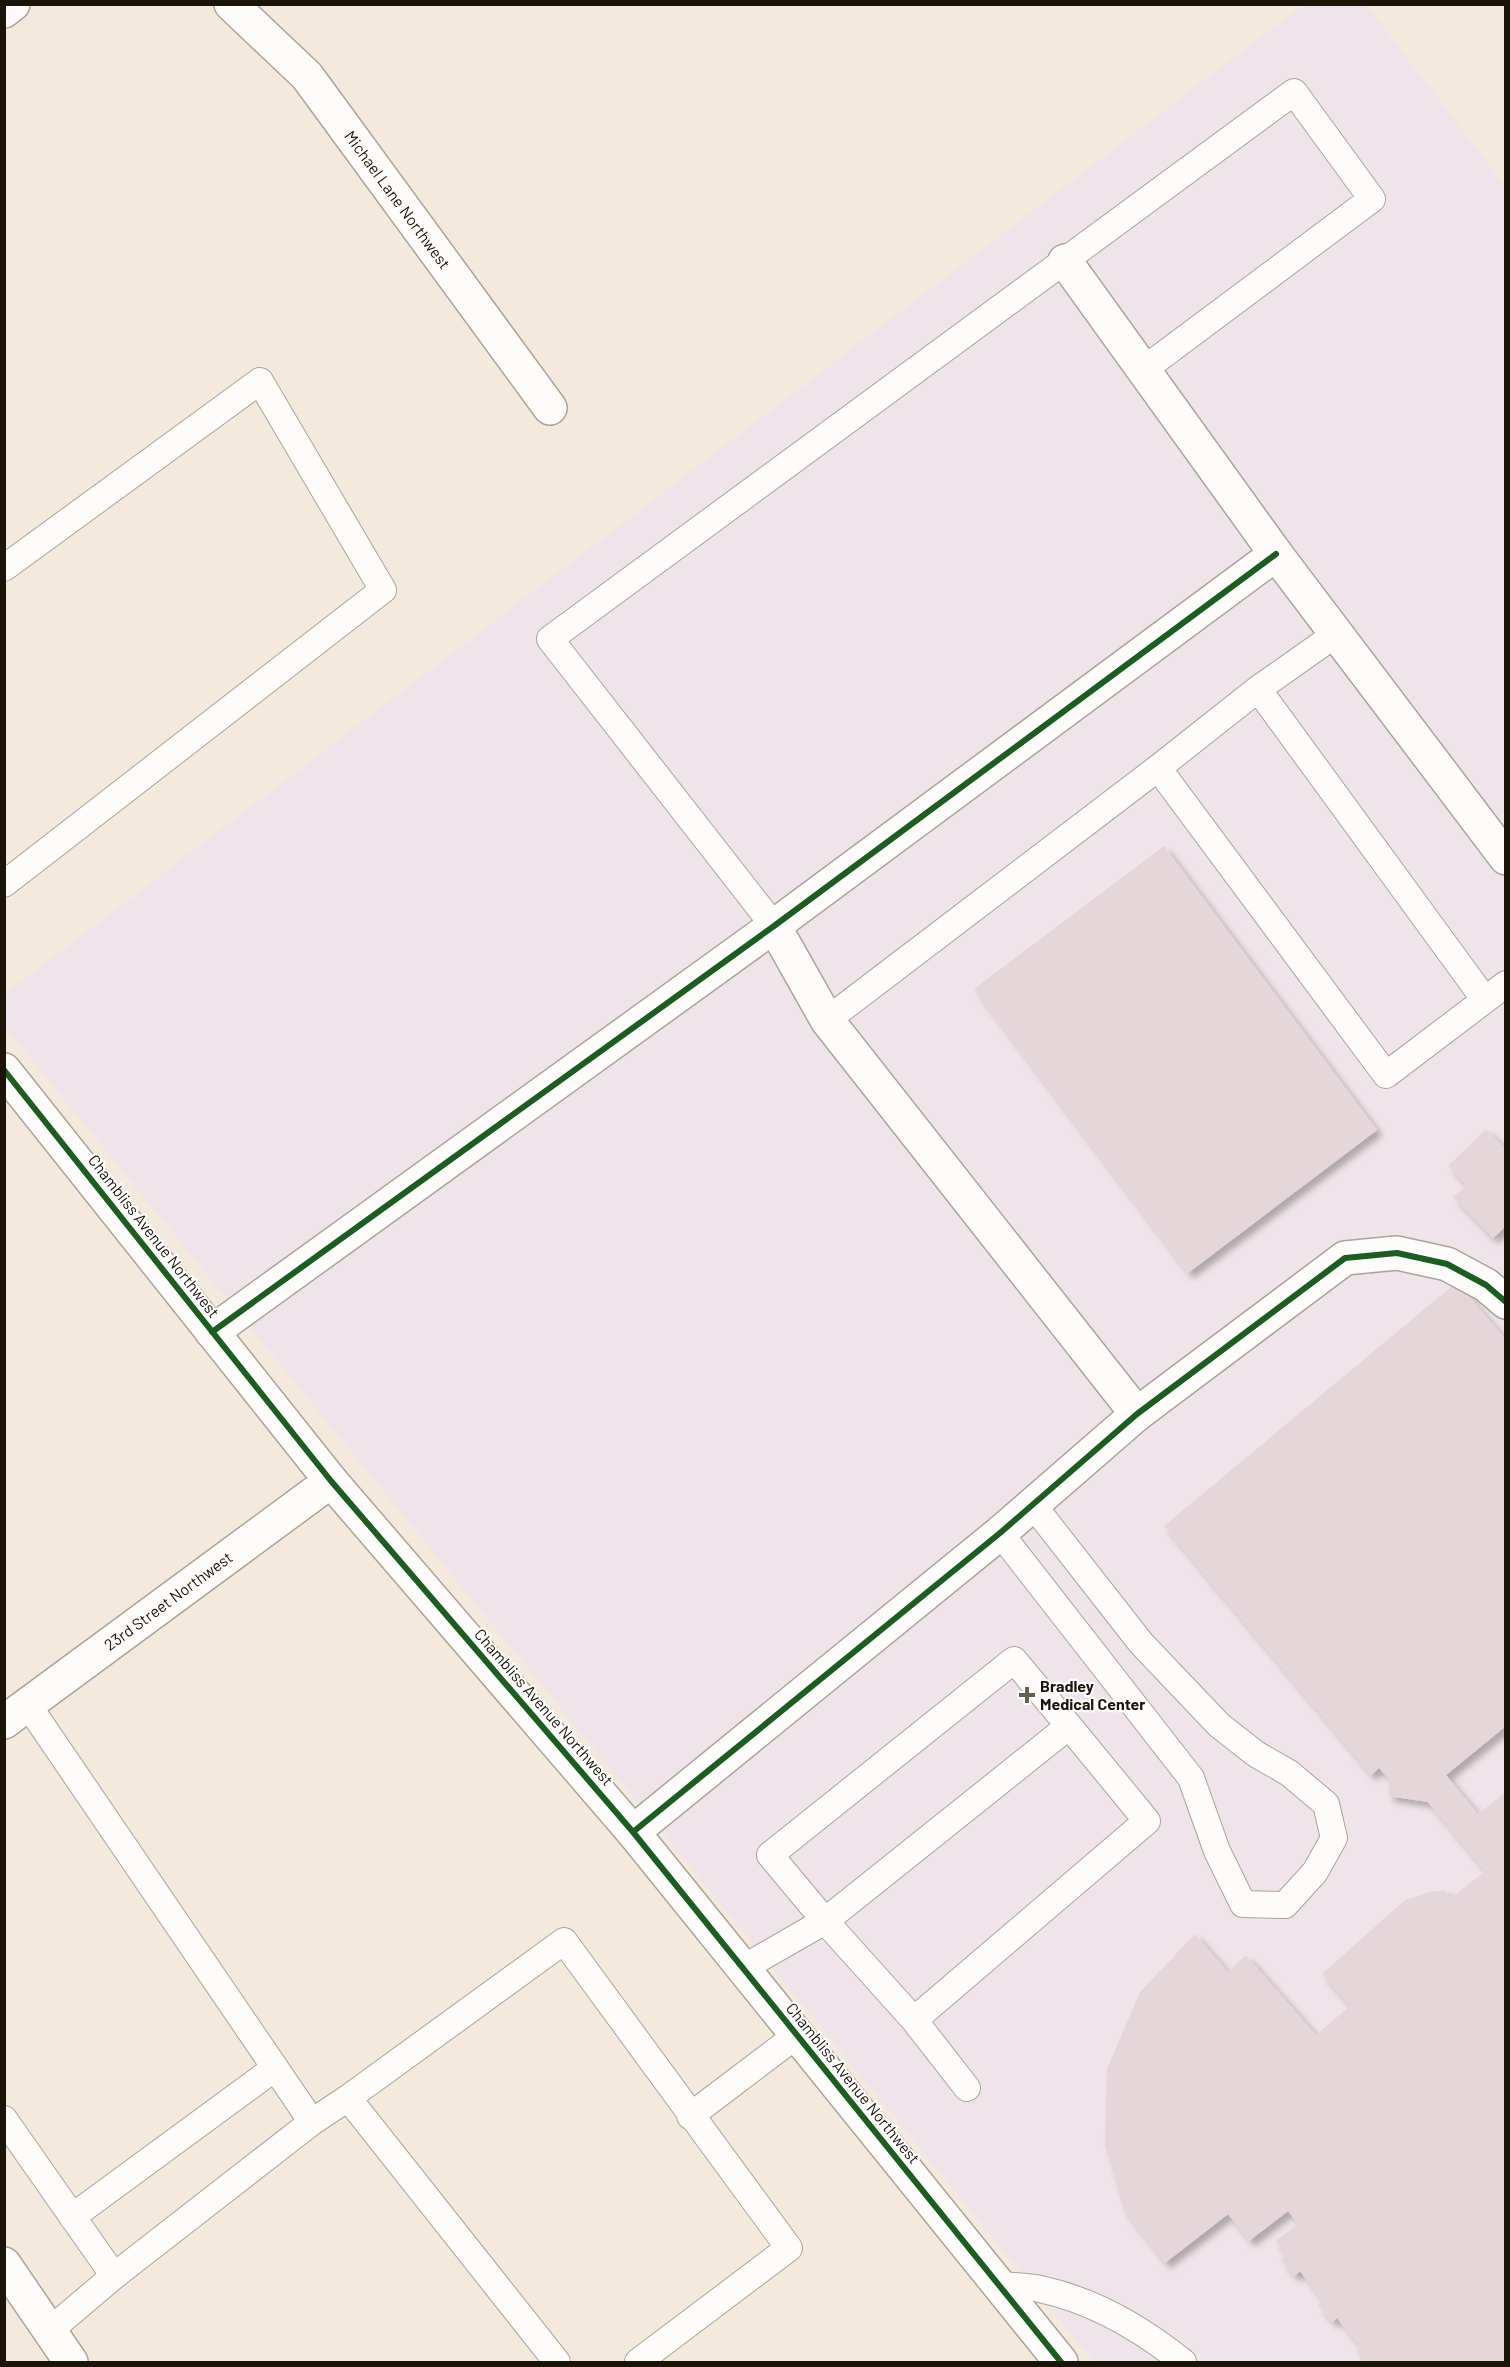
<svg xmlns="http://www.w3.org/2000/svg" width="1510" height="2367" viewBox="0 0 1510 2367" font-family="Barlow,sans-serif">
<defs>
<filter id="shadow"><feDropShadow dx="5.5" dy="5.5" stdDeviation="3" flood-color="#0004"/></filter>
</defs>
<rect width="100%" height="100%" fill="#f3eadd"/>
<path fill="#efe4e9" d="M 1303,5 L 1367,5 L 1505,186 L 1505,2362 L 1094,2362 L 5,1027 L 5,994 Z"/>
<path fill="#e5d6da" filter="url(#shadow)" d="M 1164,846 L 1377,1130 L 1188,1273 L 974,989 Z
M 1486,1129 L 1506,1149 L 1506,1226 L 1493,1238 L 1453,1197 L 1466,1185 L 1448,1166 Z
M 1457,1282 L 1506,1340 L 1506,1726 L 1446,1775 L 1478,1814 L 1506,1792 L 1506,2362 L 1365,2362 L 1356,2351 L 1361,2348 L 1337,2318 L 1332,2322 L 1318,2305 L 1323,2301 L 1300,2271 L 1294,2276 L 1281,2259 L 1286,2255 L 1275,2241 L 1298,2224 L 1288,2211 L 1249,2241 L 1228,2214 L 1165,2263 L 1124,2210 L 1105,2145 L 1107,2069 L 1140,1992 L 1195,1934 L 1228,1972 L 1246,1955 L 1316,2035 L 1350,2006 L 1322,1974 L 1405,1900 L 1430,1892 L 1445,1890 L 1451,1898 L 1485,1871 L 1428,1802 L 1388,1796 L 1390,1780 L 1379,1768 L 1371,1775 L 1164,1526 Z"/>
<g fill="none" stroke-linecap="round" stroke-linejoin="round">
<g stroke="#aca499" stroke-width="28">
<path id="service" d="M 4,568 L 260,381 L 383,590 L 4,884
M 1258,689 L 1485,1000
M 1158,768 L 1386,1075 L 1506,984
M 774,926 L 550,639 L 1294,92 L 1372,199 L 1143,370
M 827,1020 L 1158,768 L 1258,689 L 1336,634
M 1000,1533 L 1191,1778 L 1217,1851 L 1243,1904 L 1285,1905 L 1315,1872 L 1334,1838 L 1326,1804 L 1289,1773 L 1256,1754 L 1219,1725 L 1141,1643 L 1033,1505
M 28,1705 L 312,2122
M 743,1968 L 825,1921 L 1069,1726 L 1147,1821 L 914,2020 L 825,1921 L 770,1855 L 1014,1660 L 1069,1726
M 914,2020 L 967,2088
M 690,2116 L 797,2035
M 4,2119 L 114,2276
M 72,2217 L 275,2068
M 999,2285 C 1012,2286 1027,2286 1040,2289 C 1092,2300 1142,2329 1183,2362
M 49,2331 L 114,2276 L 312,2122 L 348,2098
M 557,2362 L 348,2098 L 564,1941 L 789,2248 L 638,2362"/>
</g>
<g stroke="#aca499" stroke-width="36">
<g id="minor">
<path id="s1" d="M 231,4 L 307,76 L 550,408"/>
<path d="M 4,11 L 13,4"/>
<path d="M 1065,261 L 1276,554 L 1506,858"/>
<path d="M 774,926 L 827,1020 L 1137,1414"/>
<path d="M 4,1070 L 331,1481 L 633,1832 L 1061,2362"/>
<path d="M 212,1332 L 774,926 L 1276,554"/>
<path id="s2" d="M 4,1722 L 331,1481"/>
<path d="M 633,1832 L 1000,1533 L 1137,1414 L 1345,1258 L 1397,1253 L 1447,1264 L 1486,1285 L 1506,1302"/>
</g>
</g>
<g stroke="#aca499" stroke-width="36">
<path id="secondary" d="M 4,2264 L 71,2362"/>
</g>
<use href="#service" stroke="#fdfcfa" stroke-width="26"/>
<use href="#minor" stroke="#fdfcfa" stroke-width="33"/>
<use href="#secondary" stroke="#fdfcfa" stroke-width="33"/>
<g stroke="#fff" stroke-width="10">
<path id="cycleway" d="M 4,1070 L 331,1481 L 633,1832 L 1061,2362
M 212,1332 L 774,926 L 1276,554
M 633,1832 L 1000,1533 L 1137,1414 L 1345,1258 L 1397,1253 L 1447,1264 L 1486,1285 L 1506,1302"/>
</g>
<use href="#cycleway" stroke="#1b5e20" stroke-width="6"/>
</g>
<path fill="#675f53" stroke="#fff" stroke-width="2" d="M1024 1686h6v6h6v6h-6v6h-6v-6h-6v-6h6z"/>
<g text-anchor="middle" stroke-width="4.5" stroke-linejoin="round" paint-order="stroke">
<g font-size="16" fill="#1b1408" stroke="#fff">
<text dy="6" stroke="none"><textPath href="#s1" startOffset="258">Michael Lane Northwest</textPath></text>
<text transform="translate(154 1236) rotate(52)" y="6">Chambliss Avenue Northwest</text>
<text dy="6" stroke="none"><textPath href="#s2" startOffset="204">23rd Street Northwest</textPath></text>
<text transform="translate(544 1707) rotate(49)" y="6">Chambliss Avenue Northwest</text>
<text transform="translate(853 2083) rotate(51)" y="6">Chambliss Avenue Northwest</text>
</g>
<g font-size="16" font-weight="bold" fill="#1b1408" stroke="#fff" text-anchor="start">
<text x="1040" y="1692">Bradley<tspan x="1040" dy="18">Medical Center</tspan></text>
</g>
</g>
<rect width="1510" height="2367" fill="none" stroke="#1b1408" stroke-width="12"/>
</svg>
